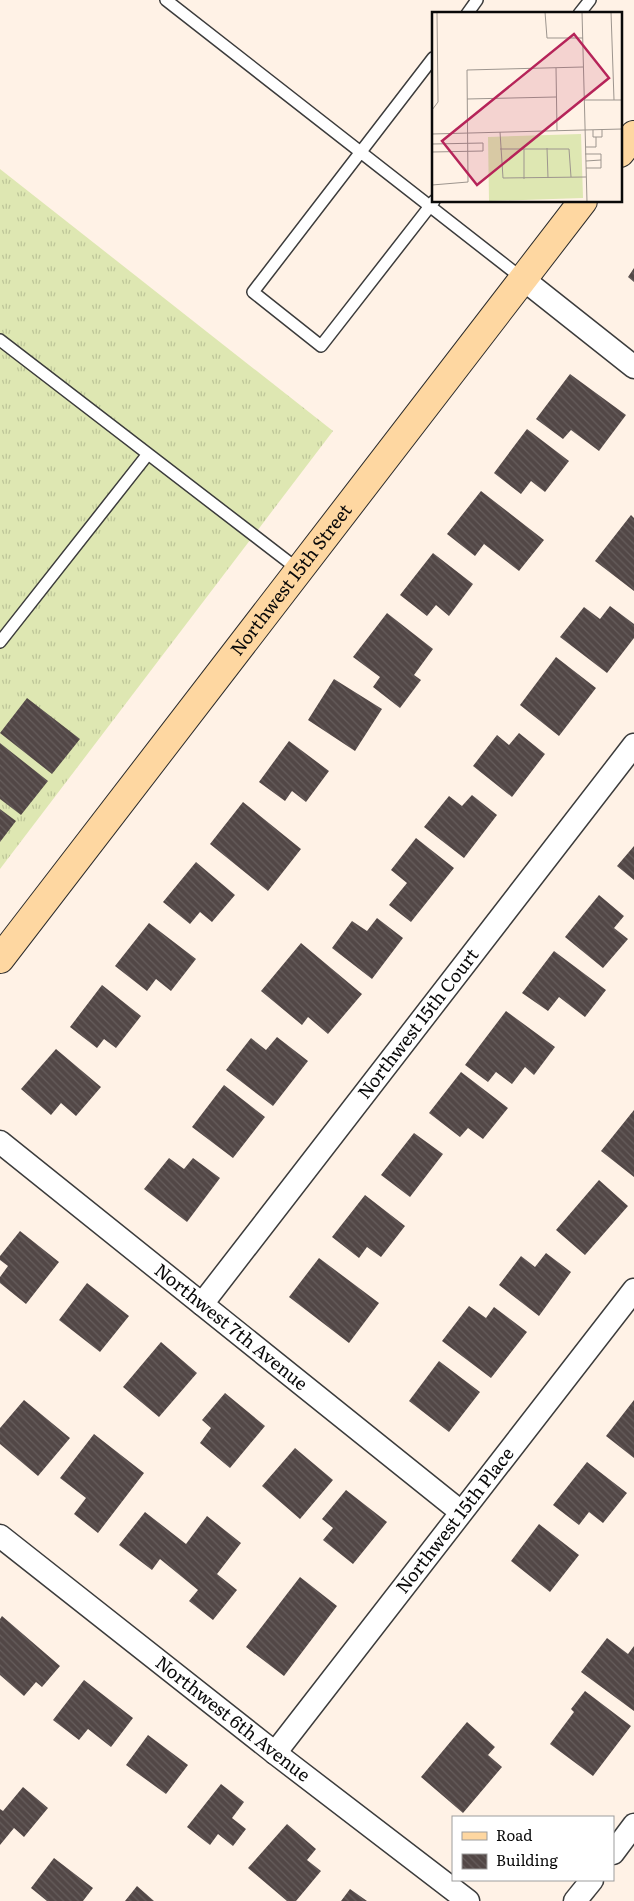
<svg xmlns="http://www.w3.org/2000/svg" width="634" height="1901" viewBox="0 0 634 1901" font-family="Literata,serif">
<defs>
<pattern id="grass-tufts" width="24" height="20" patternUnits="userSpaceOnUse" patternTransform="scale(1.25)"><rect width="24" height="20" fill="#dee7b2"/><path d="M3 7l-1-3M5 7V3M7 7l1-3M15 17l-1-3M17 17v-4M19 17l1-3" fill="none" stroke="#bdc598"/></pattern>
<pattern id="building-back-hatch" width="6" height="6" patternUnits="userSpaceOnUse" patternTransform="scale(1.25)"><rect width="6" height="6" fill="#524746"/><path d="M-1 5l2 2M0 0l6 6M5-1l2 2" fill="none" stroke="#665d5c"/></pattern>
</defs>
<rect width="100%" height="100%" fill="#fff2e6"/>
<path fill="url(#grass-tufts)" d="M 0,169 L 333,431 L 0,869 Z"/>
<path fill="url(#building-back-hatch)" d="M 634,268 L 634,282 L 628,277 Z
M 570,374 L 626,415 L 599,451 L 571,430 L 563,439 L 536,419 Z
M 527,429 L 569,461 L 545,492 L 531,481 L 521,494 L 494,473 Z
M 481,491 L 544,540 L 519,571 L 484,544 L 475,556 L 447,534 Z
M 631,515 L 634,518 L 634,591 L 595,561 Z
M 433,553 L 473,584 L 449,616 L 436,605 L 427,616 L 400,595 Z
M 610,606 L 634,624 L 634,638 L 607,673 L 560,637 L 584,607 L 600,619 Z
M 387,613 L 433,649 L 414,675 L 421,680 L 400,708 L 373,687 L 380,677 L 353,657 Z
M 556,657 L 596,688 L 559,736 L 520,705 Z
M 334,679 L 382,709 L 355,751 L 308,720 Z
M 27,698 L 80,739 L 52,774 L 0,733 Z
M 519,733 L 545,754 L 512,797 L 473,766 L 497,735 L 509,745 Z
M 289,741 L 329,771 L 306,802 L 292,791 L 285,801 L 259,782 Z
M 0,743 L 48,781 L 21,815 L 0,799 Z
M 472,795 L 497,815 L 464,858 L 424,827 L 449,796 L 462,806 Z
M 243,802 L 301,849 L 268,891 L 210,844 Z
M 0,809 L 16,821 L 0,842 Z
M 416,838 L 454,868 L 411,922 L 389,905 L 407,883 L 391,870 Z
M 634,846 L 634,880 L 617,866 Z
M 196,862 L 235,895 L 212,922 L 200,912 L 190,924 L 163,902 Z
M 599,895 L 624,916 L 614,928 L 628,939 L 603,968 L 565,937 Z
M 377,918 L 403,938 L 372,979 L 332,948 L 352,921 L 367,931 Z
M 149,923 L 196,959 L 171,991 L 156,979 L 147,991 L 115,966 Z
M 301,943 L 362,994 L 328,1034 L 308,1017 L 302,1025 L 261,991 Z
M 554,951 L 606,990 L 585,1017 L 559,997 L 548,1011 L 522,993 Z
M 102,985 L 141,1016 L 116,1048 L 104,1039 L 97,1048 L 70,1027 Z
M 506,1011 L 555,1047 L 534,1075 L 525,1067 L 512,1084 L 496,1072 L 488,1082 L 465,1065 Z
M 277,1037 L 308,1061 L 273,1106 L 226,1070 L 251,1038 L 266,1050 Z
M 56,1049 L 101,1087 L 76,1116 L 61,1103 L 51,1115 L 21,1089 Z
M 461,1072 L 508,1108 L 483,1139 L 468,1128 L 460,1137 L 429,1113 Z
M 224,1085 L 265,1117 L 233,1158 L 192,1127 Z
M 634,1110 L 634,1177 L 601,1151 Z
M 414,1133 L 443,1154 L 410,1197 L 381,1175 Z
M 169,1158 L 184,1169 L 193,1158 L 220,1178 L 187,1222 L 144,1189 Z
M 599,1180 L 628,1206 L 585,1255 L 556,1230 Z
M 365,1195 L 405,1226 L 381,1257 L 367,1247 L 359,1258 L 332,1237 Z
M 20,1231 L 59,1262 L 26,1304 L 0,1283 L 0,1277 L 8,1266 L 0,1260 L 0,1256 Z
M 546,1253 L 571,1272 L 539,1316 L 499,1285 L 521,1256 L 535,1267 Z
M 319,1258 L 379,1303 L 349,1343 L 289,1297 Z
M 87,1283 L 129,1316 L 100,1352 L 59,1320 Z
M 469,1306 L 486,1318 L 494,1307 L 527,1332 L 491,1378 L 442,1341 Z
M 161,1342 L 197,1373 L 159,1417 L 123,1387 Z
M 439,1361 L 480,1392 L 449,1432 L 409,1401 Z
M 225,1393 L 265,1426 L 230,1468 L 200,1443 L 211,1428 L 202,1420 Z
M 24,1400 L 70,1438 L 38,1476 L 0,1444 L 0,1428 Z
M 634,1400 L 634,1458 L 606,1436 Z
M 94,1434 L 144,1473 L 98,1533 L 74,1514 L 86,1498 L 60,1478 Z
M 295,1448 L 333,1480 L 300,1519 L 262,1486 Z
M 587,1462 L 627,1493 L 603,1523 L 589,1512 L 579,1525 L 553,1505 Z
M 346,1490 L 387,1522 L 353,1564 L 323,1540 L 333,1528 L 322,1519 Z
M 145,1512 L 186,1544 L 207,1516 L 241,1543 L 217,1574 L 237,1590 L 213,1620 L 189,1601 L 198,1590 L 160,1559 L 152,1570 L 119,1545 Z
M 539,1524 L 579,1555 L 550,1592 L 511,1561 Z
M 300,1577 L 337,1606 L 284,1676 L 246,1647 Z
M 2,1616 L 60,1666 L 42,1687 L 36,1682 L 24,1696 L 0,1675 L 0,1619 Z
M 607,1638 L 628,1654 L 634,1646 L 634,1711 L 581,1672 Z
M 84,1680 L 133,1718 L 111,1747 L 88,1729 L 79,1740 L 53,1720 Z
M 585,1691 L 631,1726 L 593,1776 L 550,1744 L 574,1712 L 571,1709 Z
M 467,1722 L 495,1747 L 488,1755 L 502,1767 L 463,1813 L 421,1777 Z
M 148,1735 L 188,1765 L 166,1794 L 126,1765 Z
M 221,1784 L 244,1802 L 232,1818 L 246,1829 L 233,1846 L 218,1834 L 210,1845 L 187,1827 Z
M 23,1787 L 48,1808 L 24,1837 L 14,1828 L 0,1845 L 0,1809 L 3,1811 Z
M 287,1824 L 316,1849 L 307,1860 L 321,1871 L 296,1901 L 287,1901 L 248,1868 Z
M 54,1858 L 93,1888 L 83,1901 L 47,1901 L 31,1888 Z
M 137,1886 L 154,1901 L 125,1901 Z
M 350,1889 L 367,1901 L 341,1901 Z"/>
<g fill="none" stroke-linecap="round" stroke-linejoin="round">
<g stroke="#3c3c3c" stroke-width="14">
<path id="lane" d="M 166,0 L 523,279
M 467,14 L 477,0
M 579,14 L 590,0
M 433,58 L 253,292 L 321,346 L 434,201
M 0,340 L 299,570
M 0,642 L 148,454"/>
</g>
<g stroke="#3c3c3c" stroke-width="25">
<g id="street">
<path d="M 523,279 L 634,367"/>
<path id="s1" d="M 0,1142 L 461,1512"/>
<path id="s2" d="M 202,1304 L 634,745"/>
<path id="s3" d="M 0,1536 L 275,1753 L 468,1901"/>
<path id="s4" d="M 275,1753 L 634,1290"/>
<path d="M 613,1853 L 634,1825"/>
<path d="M 575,1901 L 592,1880"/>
</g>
</g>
<g stroke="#2b2b2b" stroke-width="30">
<g id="secondary">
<path d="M 620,153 L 634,135"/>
<path id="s5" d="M 0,959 L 583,201"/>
</g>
</g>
<use href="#lane" stroke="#fff" stroke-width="11"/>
<use href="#street" stroke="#fff" stroke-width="22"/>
<use href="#secondary" stroke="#fed7a1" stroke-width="28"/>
</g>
<g text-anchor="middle" stroke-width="5" stroke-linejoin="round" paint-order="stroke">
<g font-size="18" fill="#090909" stroke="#fff">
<text dy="6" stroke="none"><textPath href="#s5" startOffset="478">Northwest 15th Street</textPath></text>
<text dy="6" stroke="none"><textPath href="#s2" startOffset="354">Northwest 15th Court</textPath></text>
<text dy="6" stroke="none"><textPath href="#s1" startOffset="296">Northwest 7th Avenue</textPath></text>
<text dy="6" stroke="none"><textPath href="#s4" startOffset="294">Northwest 15th Place</textPath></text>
<text dy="6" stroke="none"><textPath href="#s3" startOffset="296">Northwest 6th Avenue</textPath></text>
</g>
</g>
<g transform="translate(432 12)">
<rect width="190" height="190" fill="#fff2e6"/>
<path d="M 149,122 L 151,186 L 57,189 L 56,125 Z" fill="#dee7b2"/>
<path fill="none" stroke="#9d958e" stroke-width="1" d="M 113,0 L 115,26 L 151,26M 150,0 L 155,190M 179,0 L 182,88M 124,56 L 125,118M 35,87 L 124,85M 152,88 L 190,88M 0,98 L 6,90 L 5,0M 161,118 L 161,125 L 170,125 L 170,117M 68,120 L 71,166 L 154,165M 0,122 L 190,117M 0,132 L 51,131 L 51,139 L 0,140M 154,135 L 164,135 L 164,125M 115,136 L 116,166M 68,137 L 137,137 L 139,165M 92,137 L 92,167M 153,142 L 169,142 L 169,148M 154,149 L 169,148 L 169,156 L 154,156M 0,173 L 36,170 L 35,58 L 151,55"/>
<path fill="#b62459" fill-opacity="0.15" stroke="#b62459" stroke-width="2.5" d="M 142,22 L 177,66 L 45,173 L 10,129 Z"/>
<rect width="190" height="190" fill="none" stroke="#090909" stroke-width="2.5"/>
</g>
<rect x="452" y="1816" width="162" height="65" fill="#ffffff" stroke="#9d9d9d"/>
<rect x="462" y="1832" width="25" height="8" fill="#fed7a1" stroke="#9d9d9d"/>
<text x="496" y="1841" font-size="15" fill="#090909">Road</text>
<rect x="462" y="1854" width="25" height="15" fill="url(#building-back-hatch)" stroke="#9d9d9d"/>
<text x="496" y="1866" font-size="15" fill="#090909">Building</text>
</svg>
